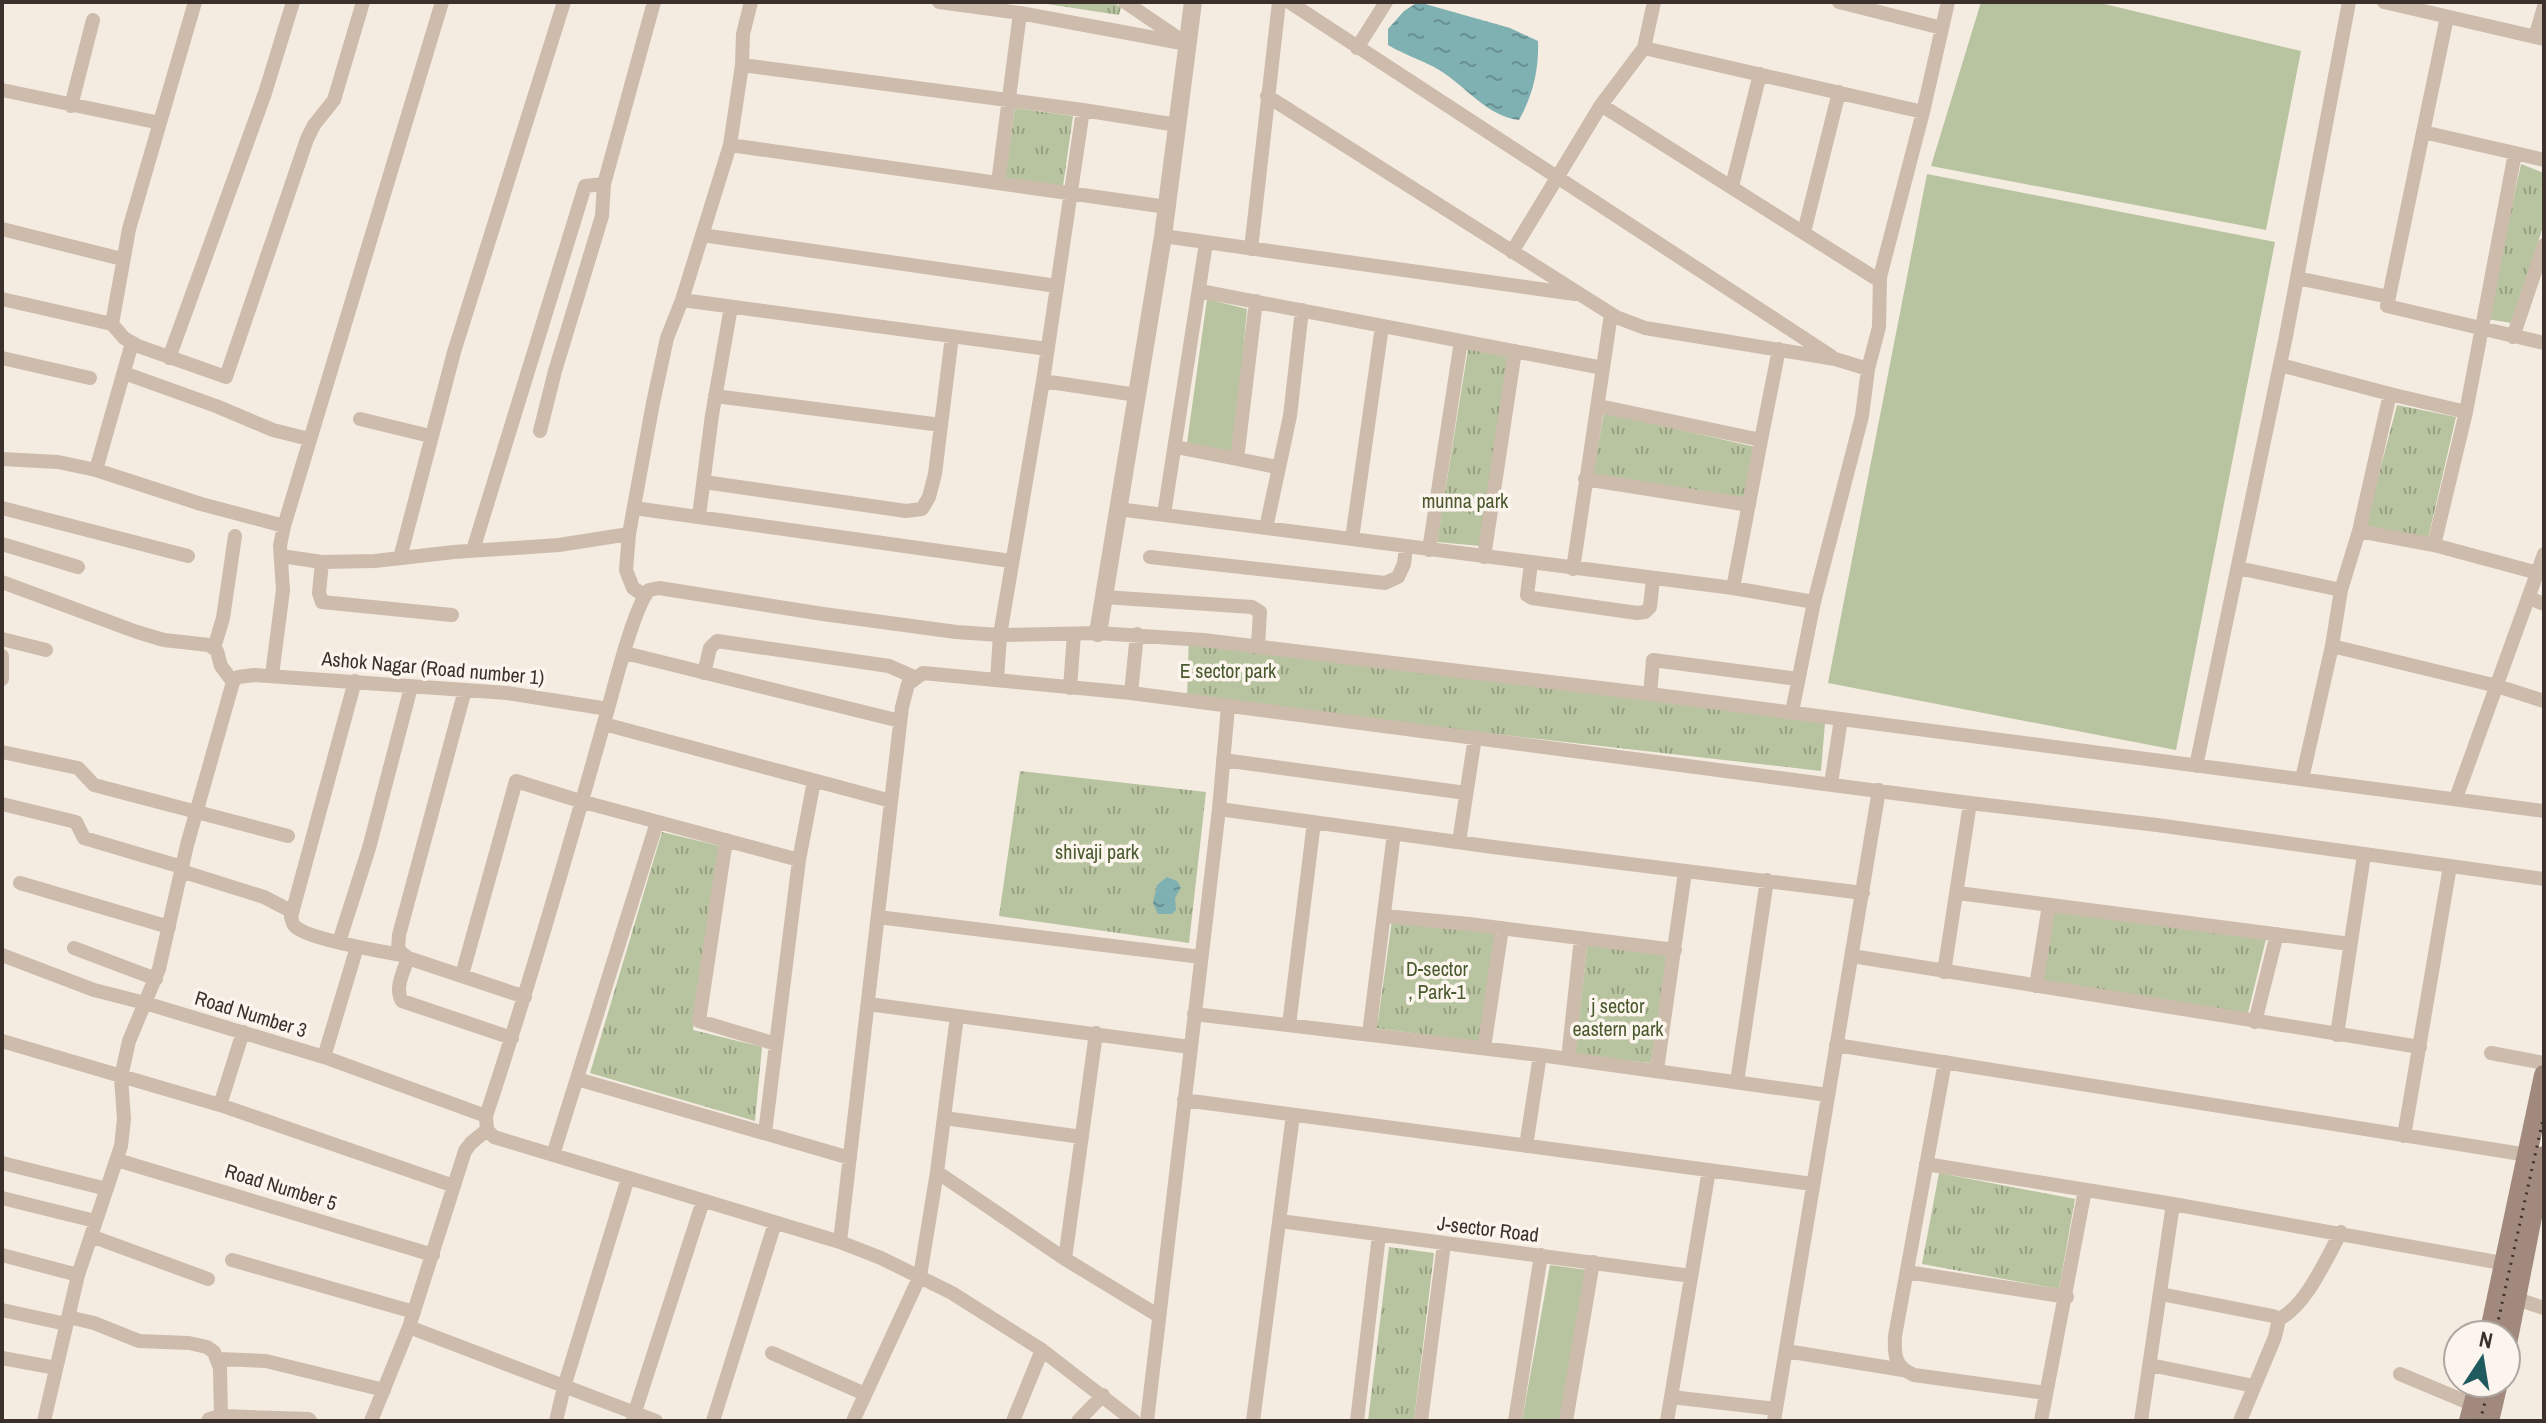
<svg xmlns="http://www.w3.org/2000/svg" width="2546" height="1423" viewBox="0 0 2546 1423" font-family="'Archivo Narrow',sans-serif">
<defs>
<pattern id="park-tufts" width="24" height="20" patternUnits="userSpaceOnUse" patternTransform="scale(2)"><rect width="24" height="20" fill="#b8c4a0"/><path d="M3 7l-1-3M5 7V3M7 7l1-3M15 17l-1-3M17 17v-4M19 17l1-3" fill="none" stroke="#97a083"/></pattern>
<pattern id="water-ripples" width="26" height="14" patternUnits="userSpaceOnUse" patternTransform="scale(2)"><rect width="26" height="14" fill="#7fb0b2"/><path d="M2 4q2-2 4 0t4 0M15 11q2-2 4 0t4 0" fill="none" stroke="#699091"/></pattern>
</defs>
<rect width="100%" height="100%" fill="#f4ebe1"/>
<path fill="#b8c4a0" d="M 1981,2 L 2096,2 L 2301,51 L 2266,230 L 1931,166 Z
M 1927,174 L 2275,242 L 2176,750 L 1828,683 Z
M 1207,299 L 1247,309 L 1234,453 L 1187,443 Z
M 1550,1265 L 1587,1270 L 1562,1421 L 1522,1421 Z"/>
<path fill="url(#park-tufts)" d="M 1034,2 L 1113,2 L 1121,7 L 1119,15 Z
M 1015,108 L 1073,116 L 1063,186 L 1005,178 Z
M 2521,164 L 2544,173 L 2544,224 L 2511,323 L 2487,319 Z
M 1468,349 L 1509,357 L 1480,546 L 1437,542 Z
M 2397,405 L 2456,417 L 2428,539 L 2365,527 Z
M 1604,412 L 1755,447 L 1746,499 L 1593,475 Z
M 1189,634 L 1825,723 L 1821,771 L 1187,699 Z
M 1020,771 L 1206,792 L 1189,943 L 999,916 Z
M 662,832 L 720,846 L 693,1030 L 762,1047 L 755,1121 L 590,1073 Z
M 2051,909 L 2267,935 L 2247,1017 L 2041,984 Z
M 1392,920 L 1496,934 L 1481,1042 L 1374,1028 L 1378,1021 Z
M 1588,939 L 1668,951 L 1651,1063 L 1575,1055 Z
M 1939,1173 L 2075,1199 L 2059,1289 L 1922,1264 Z
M 1389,1247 L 1434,1253 L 1414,1421 L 1368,1421 Z"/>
<path fill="url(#water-ripples)" d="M 1418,2 L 1510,28 L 1538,41 C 1539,70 1533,95 1519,120 C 1485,116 1464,83 1434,67 C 1419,59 1403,54 1388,45 L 1388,29 L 1404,11 Z
M 1167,877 L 1177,881 L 1181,887 L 1175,898 L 1176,910 L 1172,914 L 1158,914 L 1153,903 L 1157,885 Z"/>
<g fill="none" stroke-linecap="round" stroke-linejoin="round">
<path stroke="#cdbbac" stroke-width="14" d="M 939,2 L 1020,13 L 1187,44
M 1125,2 L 1181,40
M 1289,2 L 1831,356
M 1654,2 L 1644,48 L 1923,112
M 1839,2 L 1942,28
M 2384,2 L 2544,39
M 2447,17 L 2387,306 L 2544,343
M 2535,37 L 2544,7
M 1357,48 L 1386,2
M 742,65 L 743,34 L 751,2
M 2,90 L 160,123
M 1267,96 L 1616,317 L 1645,328 L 1835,359 L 1868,369
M 1601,105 L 1880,281
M 71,106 L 93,20
M 1083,110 L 1177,125
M 2423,132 L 2515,153
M 730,145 L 1167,207
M 998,183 L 1020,13
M 1732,186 L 1760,74
M 2,229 L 122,259
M 1804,232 L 1839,92
M 702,235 L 1057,286
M 1163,236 L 1575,294
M 1251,249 L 1279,2
M 1512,252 L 1601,105 L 1644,48
M 2297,278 L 2389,297
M 1200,291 L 1603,368 L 1611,314
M 2,299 L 112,324 L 124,338 L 138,346 L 226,377 L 307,139 L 314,125 L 334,100 L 363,2
M 682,300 L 1048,349
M 112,324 L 129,229 L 195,2
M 2513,337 L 2544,245
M 2,358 L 90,378
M 169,358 L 265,93 L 293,2
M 2280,365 L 2390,394
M 124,373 L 216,406 L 273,430 L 309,439
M 1043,381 L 1137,395
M 715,396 L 941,425
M 1599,406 L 1761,440 L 1733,588
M 2466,412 L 2515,153 L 2544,160
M 360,419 L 430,436
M 540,431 L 555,371 L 602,216 L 604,184
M 1761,440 L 1779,349
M 1176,447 L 1237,459 L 1256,301
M 2,459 L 58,462 L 96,470 L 201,504 L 284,526
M 1237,459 L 1277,467
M 96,470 L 132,343
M 1585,479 L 1749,505
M 704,482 L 906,511 L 922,509 L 929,497 L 935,474 L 952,336
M 2,508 L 188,556
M 634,508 L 1011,561
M 1118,509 L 1733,588 L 1814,602
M 1164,514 L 1206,243
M 699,516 L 712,415 L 731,307
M 1266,528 L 1290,416 L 1302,310
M 1352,539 L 1382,326
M 2,544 L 78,567
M 2434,545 L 2538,573
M 473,550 L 585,186 L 604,184 L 654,2
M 1429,550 L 1461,341
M 281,556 L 322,562 L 375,561 L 454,552 L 559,545 L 629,534
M 1150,557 L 1385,583 L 1398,577 L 1404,564 L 1406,547
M 1484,557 L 1515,351
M 400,558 L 454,352 L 564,2
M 322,562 L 319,593 L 322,602 L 452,615
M 1531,563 L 1527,595 L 1532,598 L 1637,613 L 1645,612 L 1650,607 L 1653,579
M 2238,568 L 2341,590
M 1573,569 L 1603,368
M 2,582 L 137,632 L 164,640 L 209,645 L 217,651 L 221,666 L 233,682
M 644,595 L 633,588 L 626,570 L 629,534 L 653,403 L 667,338 L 682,300 L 730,145 L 742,65 L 1083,110 L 1043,381 L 1000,635 L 997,680
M 1104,597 L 1252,607 L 1260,612 L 1258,646
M 2529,598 L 2544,604
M 2,639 L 46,650
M 2332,646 L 2497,686 L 2544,701
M 214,648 L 223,618 L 235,536
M 625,653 L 900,721
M 2,656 L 2,679
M 704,673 L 710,648 L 717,641 L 889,666 L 914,677
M 272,675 L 283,590 L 280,546 L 284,526 L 442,2
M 355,681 L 291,917 C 293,923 292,925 297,928 C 313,940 380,951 402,955
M 1070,688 L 1074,634
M 465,690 L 399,935 L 398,950 L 408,958 L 525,997
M 1131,693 L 1137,634
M 1650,694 L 1653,660 L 1798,679
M 1792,712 L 1814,602 L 1862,416 L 1868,369 L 1879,327 L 1880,277 L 1923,112 L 1948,2
M 604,724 L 891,801
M 2,752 L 78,768 L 94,785 L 288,836
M 1223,760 L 1466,793
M 2196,766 L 2286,336 L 2349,2
M 2302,779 L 2332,646 L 2341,590 L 2359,531 L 2390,394 L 2466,412 L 2434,545 L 2359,531
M 1831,784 L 1841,719
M 2456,798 L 2544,554
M 2,804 L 76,822 L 84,838 L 182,867
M 1219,809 L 1493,847 L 1863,893
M 726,840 L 699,1021 L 776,1044
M 1459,842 L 1475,737
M 181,871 L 264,897 L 291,911
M 20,883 L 169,927
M 1958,893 L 2350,944
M 1385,916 L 1469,924 L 1675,950
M 878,917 L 1201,957
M 339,942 L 369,848 L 411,687
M 74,948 L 156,979
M 2,955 L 94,990 L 145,1003 L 324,1057 L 486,1116
M 1852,956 L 2420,1047
M 408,958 C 404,971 394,988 402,1001 L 512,1038
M 1944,972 L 1970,803
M 462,975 L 516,781 L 580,801 L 799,860
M 2036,986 L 2049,905
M 868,1004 L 1190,1047
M 1194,1014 L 1540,1055 L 1828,1095
M 2255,1022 L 2277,934
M 1289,1025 L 1314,822
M 1369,1034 L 1394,833
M 2337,1035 L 2364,855
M 2,1041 L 220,1105 L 454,1186
M 1836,1045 L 2528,1155
M 1484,1048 L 1502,928
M 2491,1053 L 2544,1063
M 324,1057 L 357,947
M 1568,1059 L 1581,938
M 1945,1062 L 1895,1336 C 1894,1356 1895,1367 1914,1375 L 2046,1393
M 1657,1070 L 1685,872
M 577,1079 L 850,1158
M 1737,1082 L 1767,880
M 1184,1100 L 1813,1184
M 220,1105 L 243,1032
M 944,1118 L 1082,1137
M 765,1133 L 799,860 L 814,781
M 2404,1136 L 2450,866
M 1526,1146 L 1540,1055
M 553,1155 L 657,822
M 117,1160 L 433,1255
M 2,1163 L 107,1189
M 1926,1164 L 2173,1204 L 2513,1265
M 937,1172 L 1065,1259 L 1159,1316
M 2,1198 L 95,1221
M 1280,1221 L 1691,1276
M 91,1236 L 208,1279
M 840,1242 L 902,707 L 908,684 L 923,673 L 1131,693 L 1970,803 L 2157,825 L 2544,879
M 2,1255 L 78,1275
M 1065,1259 L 1096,1033
M 232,1260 L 414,1312
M 1907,1272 L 2067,1297
M 2161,1294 L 2273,1316 L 2279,1319 L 2275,1337 L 2240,1421
M 2517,1299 L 2544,1308
M 2,1310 L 66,1324
M 68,1317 L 94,1323 L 139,1341 L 189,1343 L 207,1347 L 214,1352 L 220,1368 L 221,1418
M 2279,1319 C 2306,1306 2326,1259 2341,1232
M 409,1327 L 656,1421
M 1786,1351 L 1903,1370
M 772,1353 L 865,1394
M 2,1358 L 56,1368
M 218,1359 L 266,1361 L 384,1390
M 2150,1365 L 2254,1386
M 2400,1374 L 2474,1405
M 1671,1397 L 1776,1409
M 44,1421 L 78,1275 L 121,1146 L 124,1119 L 121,1077 L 129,1041 L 159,969 L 187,845 L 233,682 L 238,677 L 254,675 L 507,693 L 608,709
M 371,1421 L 409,1327 L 465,1151 L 471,1143 L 487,1130
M 556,1421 L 564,1387 L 628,1178
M 632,1421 L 703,1201
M 713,1421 L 775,1223
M 853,1421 L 920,1276 L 937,1172 L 957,1016
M 1013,1421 L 1042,1350
M 1078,1421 L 1103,1395
M 1134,1421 L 1042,1350 L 952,1293 L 881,1258 L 840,1242 L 494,1137 L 487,1130 L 486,1116 C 529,986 567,855 604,723 C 612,696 633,608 649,590 L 659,588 L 823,614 L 956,632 L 1000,635 L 1098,633 L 1203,640 L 1650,694 L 2544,811
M 1147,1421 L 1219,809 L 1228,707
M 1253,1421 L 1293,1115
M 1357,1421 L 1379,1235
M 1421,1421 L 1444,1244
M 1515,1421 L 1541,1255
M 1566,1421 L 1593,1262
M 1667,1421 L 1709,1170
M 1774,1421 L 1879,790
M 2041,1421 L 2085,1190
M 2141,1421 L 2173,1204"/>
<path stroke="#cdbbac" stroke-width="18" d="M 1098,633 L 1163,236 L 1193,2
M 210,1421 L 221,1418 L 308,1421"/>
<path stroke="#a18a7d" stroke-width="20" d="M 2489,1335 L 2544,1075
M 2506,1349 L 2544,1156
M 2469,1421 L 2479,1383
M 2489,1421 L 2498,1383"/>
<path stroke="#3b302b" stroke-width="3" stroke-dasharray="2 6" stroke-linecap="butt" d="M 2495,1335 L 2544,1115
M 2480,1421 L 2490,1383"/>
</g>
<g text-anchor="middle" stroke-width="7" stroke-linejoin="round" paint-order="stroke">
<g font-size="20" fill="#4a5a2e" stroke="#fbf5ee">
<text x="1465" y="508">munna park</text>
<text x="1228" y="678">E sector park</text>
<text x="1097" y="859">shivaji park</text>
<text x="1437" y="976">D-sector<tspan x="1437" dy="23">, Park-1</tspan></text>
<text x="1618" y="1013">j sector<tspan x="1618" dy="23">eastern park</tspan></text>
</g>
<g font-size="20" fill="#3b302b" stroke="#fbf5ee">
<text transform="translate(433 668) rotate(5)" y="7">Ashok Nagar (Road number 1)</text>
<text transform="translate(251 1014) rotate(17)" y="7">Road Number 3</text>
<text transform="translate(281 1187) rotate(17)" y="7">Road Number 5</text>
<text transform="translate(1488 1229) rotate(7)" y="7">J-sector Road</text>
</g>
</g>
<rect width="2546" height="1423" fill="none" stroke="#3b302b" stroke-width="8"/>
<g transform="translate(2482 1359) rotate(12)"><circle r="38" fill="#fbf5ee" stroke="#aea6a0" stroke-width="2"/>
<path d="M0-6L14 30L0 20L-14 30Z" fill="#1f5a5e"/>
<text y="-12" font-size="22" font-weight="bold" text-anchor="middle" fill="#3b302b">N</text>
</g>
</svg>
